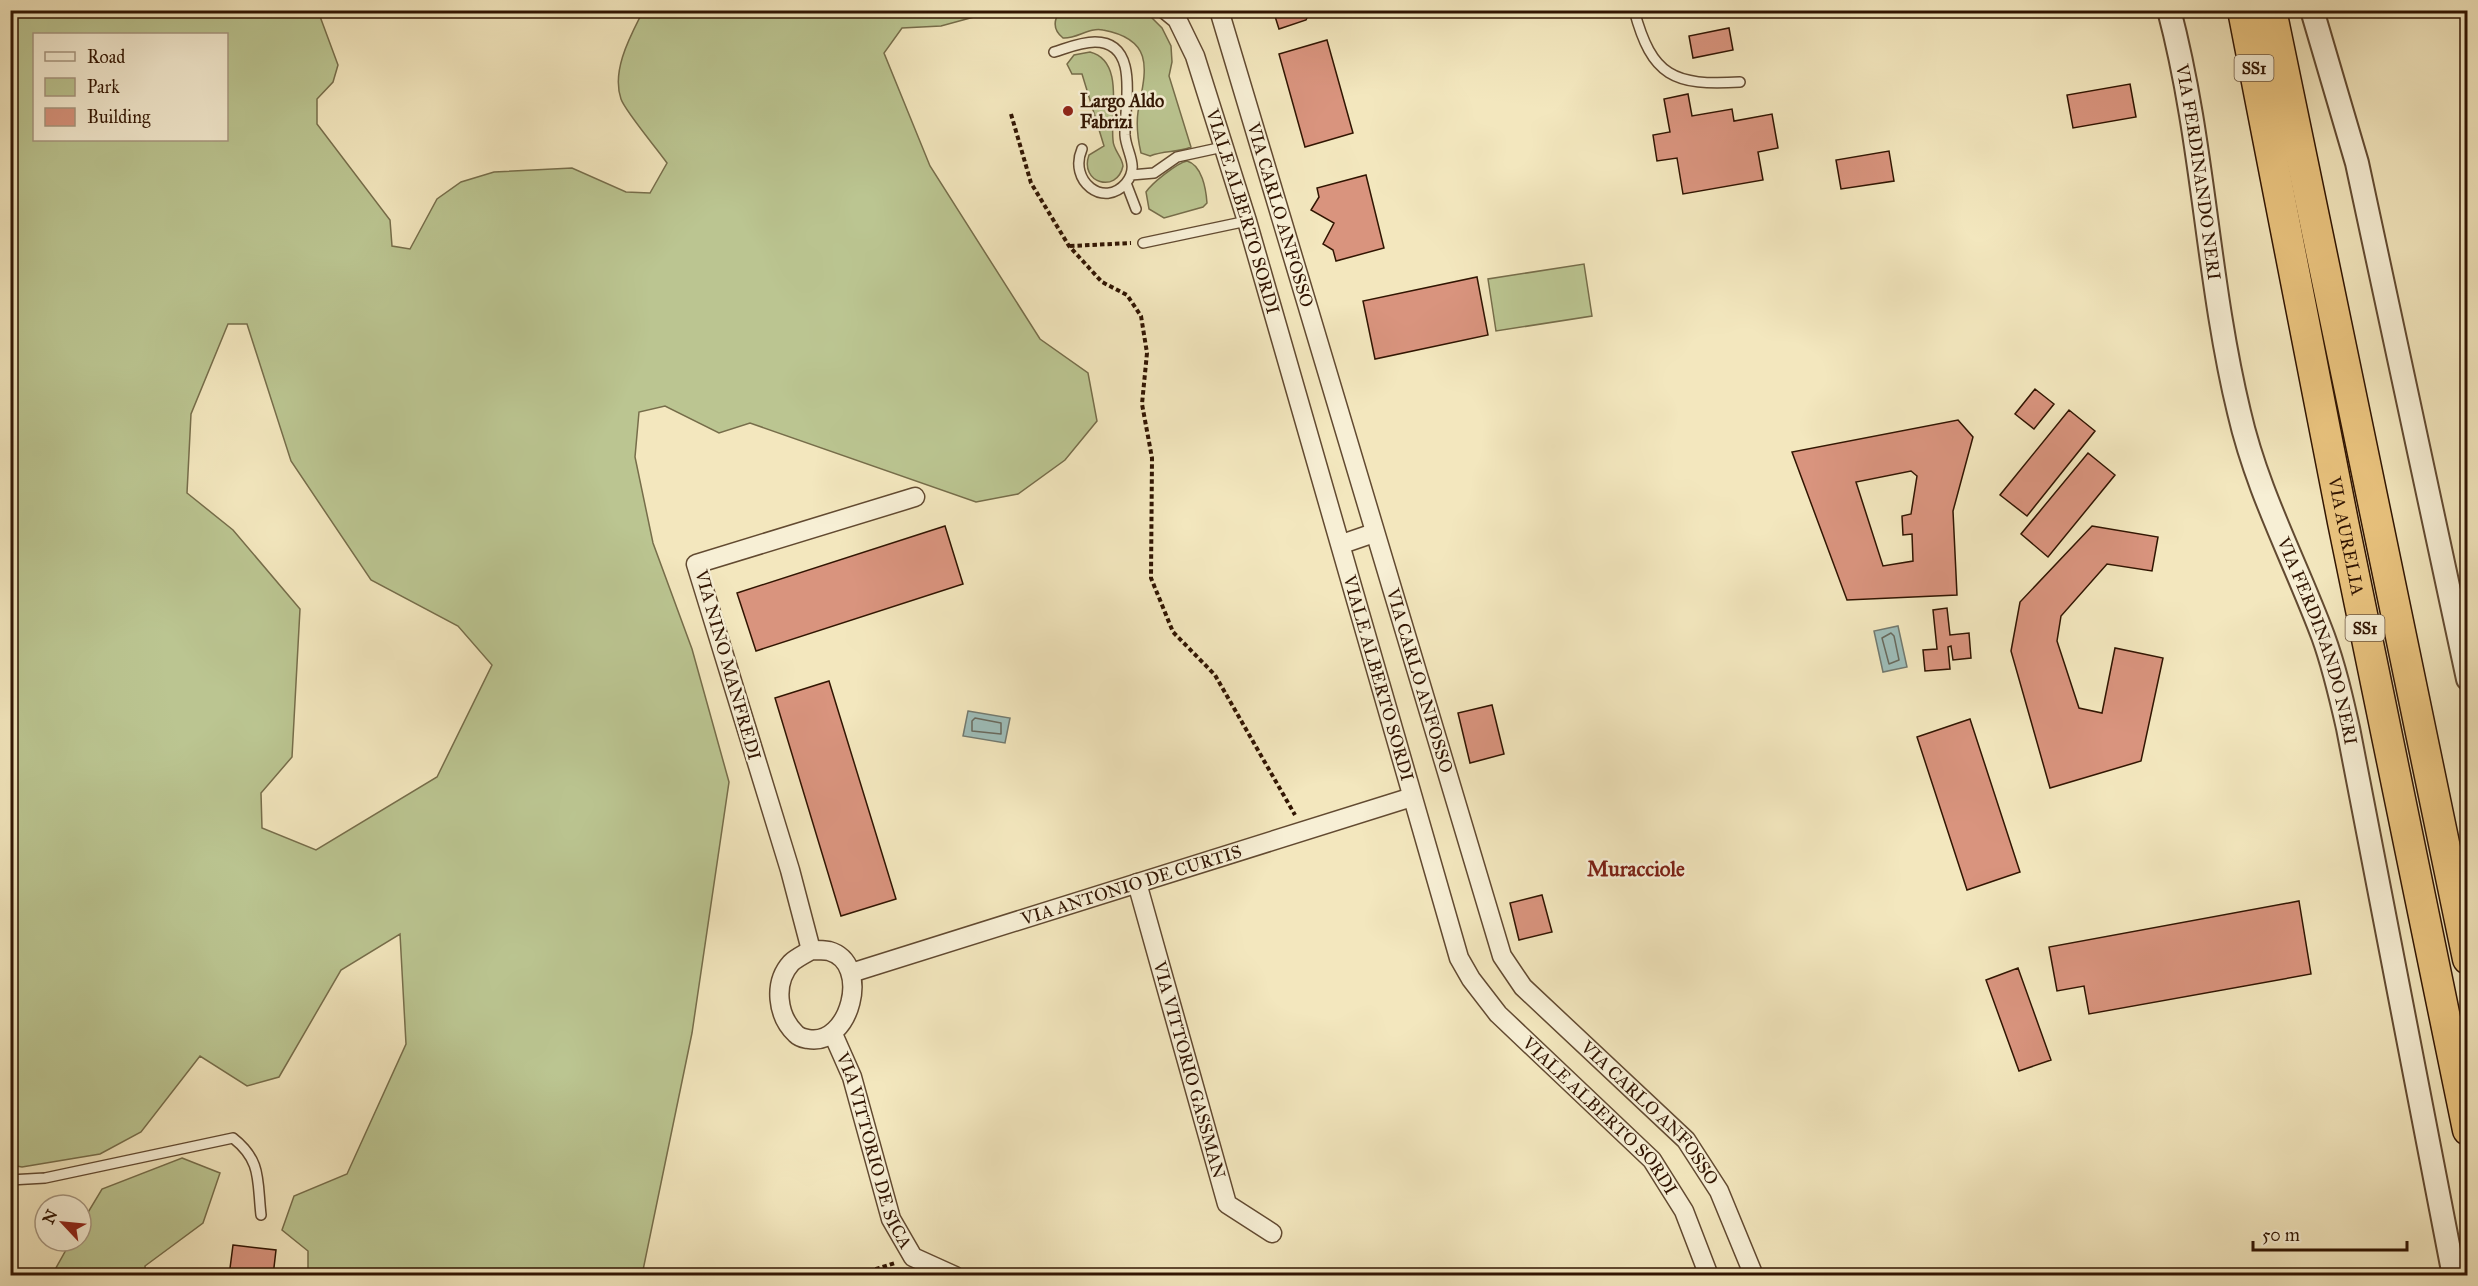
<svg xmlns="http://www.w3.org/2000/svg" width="2478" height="1286" viewBox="0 0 2478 1286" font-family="'IM FELL Great Primer',serif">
<rect width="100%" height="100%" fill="#f3e7be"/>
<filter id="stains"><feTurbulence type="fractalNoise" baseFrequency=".00333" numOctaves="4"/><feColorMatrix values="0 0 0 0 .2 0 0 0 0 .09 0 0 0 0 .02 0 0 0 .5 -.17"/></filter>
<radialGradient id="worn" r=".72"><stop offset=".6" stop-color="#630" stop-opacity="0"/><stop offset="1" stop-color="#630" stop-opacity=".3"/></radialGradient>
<path fill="#bbc591" stroke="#766d4a" stroke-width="1.5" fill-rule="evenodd" d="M 1144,10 L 1162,28 L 1171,46 L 1172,62 L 1169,76 L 1191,147 C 1177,153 1165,150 1150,156 L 1141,153 C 1138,140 1136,126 1138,112 C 1145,73 1157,40 1103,30 C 1089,27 1077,39 1063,38 C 1053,30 1053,21 1060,11 Z
M 10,11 L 318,11 L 338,65 L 333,82 L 317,99 L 317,124 L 390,220 L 392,246 L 410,249 L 437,199 L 461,182 L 494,172 L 572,168 L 626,192 L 650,193 L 667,163 C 658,150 625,111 621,99 C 611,70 631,35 643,11 L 996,11 L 941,26 L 902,28 L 884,53 L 930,166 L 1040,339 L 1088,373 L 1097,421 L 1065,460 L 1018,494 L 976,502 L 750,423 L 719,433 L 665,406 L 639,412 L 635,457 L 653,543 L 692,649 L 729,782 L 692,1033 L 642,1275 L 308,1275 L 308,1251 L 282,1230 L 294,1196 L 347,1174 L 406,1044 L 400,934 L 341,970 L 279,1077 L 247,1086 L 200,1056 L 141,1132 L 100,1154 L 22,1167 L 11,1165 ZM 34,34 L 226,34 L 226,140 L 34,140 ZM 228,324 L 247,324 L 291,461 L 371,580 L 458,626 L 492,665 L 437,777 L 316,850 L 262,828 L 261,793 L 292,757 L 300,609 L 233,530 L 187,493 L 191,414 Z
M 1090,52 C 1125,61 1110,114 1113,140 C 1113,150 1122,156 1123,166 C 1117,194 1079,183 1089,155 L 1104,146 L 1082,74 L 1072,74 L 1067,64 L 1074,55 Z
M 1187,161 C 1202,165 1206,189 1207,203 L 1203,207 L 1164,218 L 1149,209 L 1146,192 C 1152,183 1177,163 1187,161 Z
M 1584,264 L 1592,316 L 1496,331 L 1488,279 Z
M 182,1158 L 220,1173 L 203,1223 L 145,1266 L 146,1275 L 52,1275 L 71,1241 L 81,1241 L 81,1224 L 102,1189 Z"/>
<path fill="#9ebeba" stroke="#727a70" stroke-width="1.5" d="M 1898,626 L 1907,667 L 1883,672 L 1874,631 Z
M 968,711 L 1010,718 L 1005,743 L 963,736 Z"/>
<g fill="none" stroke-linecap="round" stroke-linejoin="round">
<path stroke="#686a5e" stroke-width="1.5" d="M 1891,633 L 1894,636 L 1899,660 L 1889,664 L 1882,638 Z
M 975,718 L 1001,723 L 1001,734 L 972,731 L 972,721 Z"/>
</g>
<path fill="#d9947e" stroke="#311502" stroke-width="1.5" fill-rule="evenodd" d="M 1273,10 L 1311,10 L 1306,20 L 1279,29 Z
M 1729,28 L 1733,50 L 1693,58 L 1689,36 Z
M 1327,40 L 1353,133 L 1305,147 L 1279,54 Z
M 2130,84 L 2136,117 L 2073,128 L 2067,95 Z
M 1688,94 L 1692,116 L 1732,109 L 1734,121 L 1772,114 L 1778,148 L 1758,152 L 1763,180 L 1683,194 L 1677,158 L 1657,161 L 1653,135 L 1670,132 L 1664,99 Z
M 1889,151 L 1894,181 L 1841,189 L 1836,160 Z
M 1366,175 L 1384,248 L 1336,261 L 1333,250 L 1323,244 L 1334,223 L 1311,210 L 1319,197 L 1317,188 Z
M 1477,277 L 1488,335 L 1375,359 L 1363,301 Z
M 2035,389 L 2054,404 L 2034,429 L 2015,414 Z
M 2069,410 L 2095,431 L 2027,516 L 2000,495 Z
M 1958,420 L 1973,437 L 1953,511 L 1957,595 L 1847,600 L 1792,452 ZM 1911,471 L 1917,476 L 1911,514 L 1902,516 L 1903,535 L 1912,534 L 1913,561 L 1883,566 L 1856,482 Z
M 2088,453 L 2115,475 L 2048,557 L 2021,534 Z
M 945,526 L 963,584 L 756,651 L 737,593 Z
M 2092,526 L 2158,537 L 2152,571 L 2107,564 L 2061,616 L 2057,641 L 2079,708 L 2102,713 L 2115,648 L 2163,658 L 2141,761 L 2050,788 L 2011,651 L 2020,602 Z
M 1947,608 L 1950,635 L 1969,633 L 1971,658 L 1953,660 L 1951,646 L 1948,647 L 1950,669 L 1925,671 L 1923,650 L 1937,649 L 1933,610 Z
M 829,681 L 896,899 L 841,916 L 775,698 Z
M 1492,705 L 1504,754 L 1470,763 L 1458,713 Z
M 1970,719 L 2020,872 L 1967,890 L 1917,737 Z
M 1542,895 L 1552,932 L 1519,940 L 1510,903 Z
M 2299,901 L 2311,974 L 2089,1014 L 2084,986 L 2057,991 L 2049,947 Z
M 2018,968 L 2051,1060 L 2019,1071 L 1986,980 Z
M 233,1245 L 276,1250 L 273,1276 L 229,1276 Z"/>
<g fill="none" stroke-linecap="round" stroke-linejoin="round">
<g stroke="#624a31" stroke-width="12">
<path id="service" d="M 1634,10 C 1652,77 1674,86 1740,82
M 1046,12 L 1047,10
M 1054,52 C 1067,48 1081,42 1095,42 C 1141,42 1124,107 1125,135 C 1126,152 1140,166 1126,183 C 1104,209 1068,181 1082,149
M 1131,175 L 1154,173 L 1177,157 L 1223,147
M 1126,183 L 1136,209
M 1143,243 L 1247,221
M 10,1180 L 45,1178 L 233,1138 C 262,1161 257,1180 261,1215"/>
</g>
<g stroke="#624a31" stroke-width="21">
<g id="minor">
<path id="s1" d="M 1166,10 L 1177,19 L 1195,56 L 1247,221 L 1459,958 L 1471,979 L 1498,1014 L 1652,1160 L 1684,1211 L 1709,1276"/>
<path id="s2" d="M 1219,10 L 1502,956 L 1523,987 L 1686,1140 L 1719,1191 L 1754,1276"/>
<path d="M 1342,544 L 1374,533"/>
<path id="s3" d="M 1137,883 L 1227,1204 L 1272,1233"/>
<path d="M 811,950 L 790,870 L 696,564 L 915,497"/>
<path d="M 811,950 C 816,950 824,950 829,951 C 872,963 850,1047 808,1039 C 803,1038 800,1038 796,1034 C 777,1016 773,983 791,963 C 796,958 805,954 811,950 Z"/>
<path id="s4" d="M 851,973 L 1412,797"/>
<path id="s5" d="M 833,1034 L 852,1077 L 891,1219 L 913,1257 L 955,1276"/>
</g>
</g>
<g stroke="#624a31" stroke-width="26">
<g id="tertiary">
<path id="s6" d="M 2169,10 C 2204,142 2207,280 2239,412 C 2257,491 2295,561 2323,636 C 2334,666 2341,697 2348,728 L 2454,1276"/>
<path d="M 2312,10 L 2357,163 L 2468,679"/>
</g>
</g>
<g stroke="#311502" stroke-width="33">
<g id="trunk">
<path id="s7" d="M 2243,10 L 2343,522 L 2468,1130"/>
<path d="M 2271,10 L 2468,959"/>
</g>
</g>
<path stroke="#311502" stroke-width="4" stroke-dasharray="4.5 3" stroke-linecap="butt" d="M 1011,114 L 1031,183 L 1069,246 L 1102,282 L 1127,295 L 1141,316 L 1147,353 L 1142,404 L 1152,458 L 1151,578 L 1173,632 L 1215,675 L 1295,815
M 1070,246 L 1131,243
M 854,1276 L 895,1263"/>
<use href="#service" stroke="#f7efd5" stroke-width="9"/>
<use href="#minor" stroke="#f7efd5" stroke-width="18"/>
<use href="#tertiary" stroke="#f7efd5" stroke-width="22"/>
<use href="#trunk" stroke="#eac47f" stroke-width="30"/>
</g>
<circle fill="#8f2418" stroke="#f7efd5" stroke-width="2" cx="1068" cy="111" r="6"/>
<g text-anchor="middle" stroke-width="5" stroke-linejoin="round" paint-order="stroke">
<g fill="#f7efd5" stroke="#6c5641" stroke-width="1.5">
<rect x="2234.5" y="55" width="39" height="26" rx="4.5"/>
<rect x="2345.5" y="615" width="39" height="26" rx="4.5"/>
</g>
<g font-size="16" font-weight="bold" fill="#311502">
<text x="2254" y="74">SS1</text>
<text x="2365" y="634">SS1</text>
</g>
<g font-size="18" font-weight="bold" fill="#311502" stroke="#f7efd5" text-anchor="start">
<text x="1080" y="107">Largo Aldo<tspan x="1080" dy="21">Fabrizi</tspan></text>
</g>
<g font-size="18" fill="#311502" stroke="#f7efd5">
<text dy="6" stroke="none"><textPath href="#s6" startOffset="165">VIA FERDINANDO NERI</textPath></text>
<text dy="6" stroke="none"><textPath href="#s1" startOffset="218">VIALE ALBERTO SORDI</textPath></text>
<text dy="6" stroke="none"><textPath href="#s2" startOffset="214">VIA CARLO ANFOSSO</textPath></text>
<text dy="6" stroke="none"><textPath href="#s7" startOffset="536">VIA AURELIA</textPath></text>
<text dy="6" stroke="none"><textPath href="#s6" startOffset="651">VIA FERDINANDO NERI</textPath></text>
<text transform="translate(728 665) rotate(74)" y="6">VIA NINO MANFREDI</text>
<text dy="6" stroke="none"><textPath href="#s1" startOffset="704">VIALE ALBERTO SORDI</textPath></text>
<text dy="6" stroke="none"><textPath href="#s2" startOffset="700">VIA CARLO ANFOSSO</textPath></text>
<text dy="6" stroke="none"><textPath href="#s4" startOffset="294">VIA ANTONIO DE CURTIS</textPath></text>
<text dy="6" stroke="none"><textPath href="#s3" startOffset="194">VIA VITTORIO GASSMAN</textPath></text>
<text dy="6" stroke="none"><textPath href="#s2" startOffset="1204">VIA CARLO ANFOSSO</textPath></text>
<text dy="6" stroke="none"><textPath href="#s1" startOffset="1208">VIALE ALBERTO SORDI</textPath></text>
<text dy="6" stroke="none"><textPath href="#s5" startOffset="124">VIA VITTORIO DE SICA</textPath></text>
</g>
<g font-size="21" font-weight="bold" fill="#7a1f14" stroke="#f7efd5">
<text x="1636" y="876">Muracciole</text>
</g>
</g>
<rect width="2478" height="1286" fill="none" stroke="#f3e7be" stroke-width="36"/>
<rect x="12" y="12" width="2454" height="1262" fill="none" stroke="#311502" stroke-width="3"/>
<rect x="18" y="18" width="2442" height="1250" fill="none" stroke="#311502" stroke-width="1.5"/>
<rect x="33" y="33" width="195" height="108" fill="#f7efd5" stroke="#a89881" stroke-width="1.5"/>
<rect x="45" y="52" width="30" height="9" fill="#f7efd5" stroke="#a89881" stroke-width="1.5"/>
<text x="87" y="63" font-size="18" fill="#311502">Road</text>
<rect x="45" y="78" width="30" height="18" fill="#bbc591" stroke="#a89881" stroke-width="1.5"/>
<text x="87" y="93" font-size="18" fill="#311502">Park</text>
<rect x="45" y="108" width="30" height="18" fill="#d9947e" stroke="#a89881" stroke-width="1.5"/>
<text x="87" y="123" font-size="18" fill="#311502">Building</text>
<g transform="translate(63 1223) rotate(296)"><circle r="28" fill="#f7efd5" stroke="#a89881" stroke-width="1.5"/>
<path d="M0-4.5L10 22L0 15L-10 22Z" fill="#8f2418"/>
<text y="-9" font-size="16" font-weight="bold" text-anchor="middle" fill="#311502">N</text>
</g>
<path d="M2253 1241v9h154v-9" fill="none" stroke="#311502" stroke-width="3"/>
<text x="2262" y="1241" font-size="18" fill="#311502" stroke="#f7efd5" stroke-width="4.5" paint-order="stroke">50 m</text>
<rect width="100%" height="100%" filter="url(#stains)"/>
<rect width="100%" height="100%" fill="url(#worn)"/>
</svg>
